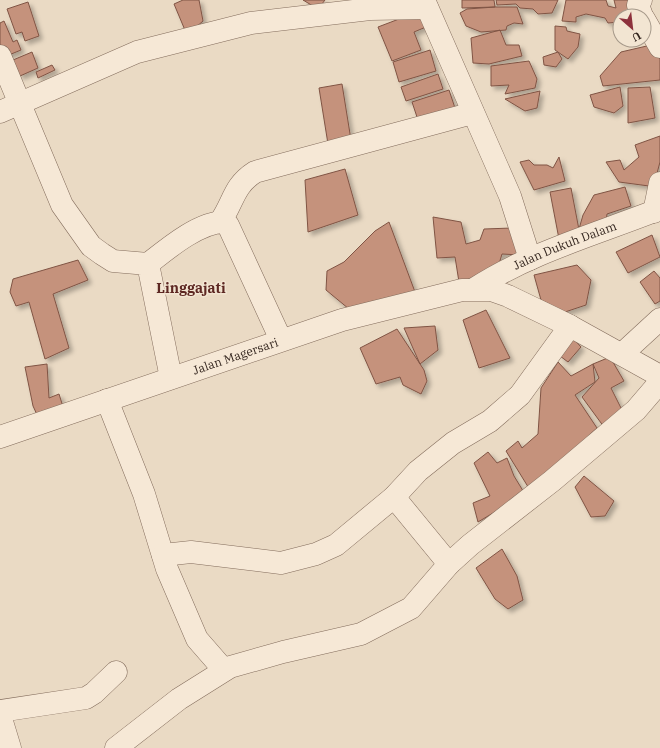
<svg xmlns="http://www.w3.org/2000/svg" width="660" height="748" viewBox="0 0 660 748" font-family="'IBM Plex Serif',serif">
<defs>
<filter id="shadow"><feDropShadow dx="3.5" dy="3.5" stdDeviation="2" flood-color="#0004"/></filter>
</defs>
<rect width="100%" height="100%" fill="#eadac4"/>
<path fill="#c5927c" stroke="#805444" filter="url(#shadow)" d="M 183,0 L 199,0 L 203,21 L 187,35 L 174,4 Z
M 303,0 L 325,0 L 318,9 Z
M 462,0 L 494,0 L 495,7 L 462,8 Z
M 496,0 L 558,0 L 552,13 L 538,14 L 533,9 L 520,8 L 516,4 L 497,5 Z
M 566,0 L 606,0 L 608,6 L 616,8 L 614,0 L 632,0 L 633,16 L 620,16 L 620,22 L 608,23 L 605,18 L 586,14 L 576,17 L 576,22 L 562,21 Z
M 28,2 L 39,36 L 25,41 L 22,32 L 16,34 L 7,9 Z
M 495,7 L 517,7 L 523,24 L 514,23 L 507,26 L 506,30 L 481,32 L 466,26 L 460,13 L 467,9 Z
M 420,11 L 426,27 L 414,32 L 421,50 L 392,61 L 378,27 Z
M 4,21 L 13,42 L 17,40 L 21,50 L 4,57 L 0,49 L 0,23 Z
M 555,26 L 566,27 L 567,31 L 580,34 L 578,47 L 568,59 L 555,50 Z
M 500,30 L 506,45 L 519,45 L 522,56 L 489,64 L 473,63 L 471,38 Z
M 651,45 L 660,59 L 660,80 L 603,86 L 600,76 L 621,52 Z
M 430,50 L 436,71 L 399,82 L 393,62 Z
M 32,52 L 38,68 L 20,76 L 13,60 Z
M 558,52 L 562,59 L 556,67 L 544,65 L 543,57 Z
M 529,61 L 537,79 L 535,88 L 505,94 L 509,85 L 491,86 L 491,66 Z
M 52,65 L 55,70 L 38,78 L 36,72 Z
M 438,74 L 443,89 L 406,101 L 401,87 Z
M 342,84 L 351,140 L 328,144 L 319,88 Z
M 620,87 L 623,106 L 614,113 L 594,107 L 590,95 Z
M 650,87 L 655,118 L 628,123 L 628,88 Z
M 449,90 L 455,108 L 418,120 L 412,102 Z
M 540,91 L 537,108 L 525,111 L 505,99 Z
M 660,136 L 660,162 L 656,177 L 649,186 L 619,182 L 606,162 L 620,160 L 624,170 L 639,157 L 635,145 Z
M 559,157 L 565,181 L 534,190 L 520,162 L 529,160 L 534,165 L 547,165 L 553,168 Z
M 345,169 L 358,215 L 308,232 L 305,180 Z
M 625,187 L 631,206 L 607,214 L 606,222 L 579,229 L 583,215 L 594,195 Z
M 571,188 L 580,235 L 559,239 L 550,192 Z
M 433,217 L 461,222 L 466,244 L 480,240 L 484,229 L 512,228 L 520,255 L 502,254 L 499,264 L 472,283 L 459,282 L 455,257 L 437,258 Z
M 389,222 L 418,300 L 349,309 L 326,290 L 327,271 L 344,262 L 375,231 Z
M 652,235 L 660,257 L 628,273 L 616,252 Z
M 78,260 L 88,280 L 53,294 L 69,348 L 45,359 L 29,302 L 16,306 L 10,292 L 13,279 Z
M 577,265 L 591,280 L 586,305 L 565,312 L 541,300 L 534,275 Z
M 654,271 L 660,278 L 660,301 L 655,304 L 640,282 Z
M 486,310 L 510,358 L 479,368 L 463,320 Z
M 435,326 L 438,350 L 420,364 L 404,328 Z
M 397,329 L 424,370 L 427,381 L 421,394 L 403,385 L 400,377 L 376,384 L 360,348 Z
M 571,336 L 581,347 L 568,362 L 560,356 Z
M 610,357 L 624,381 L 611,388 L 622,410 L 604,427 L 582,397 L 599,378 L 593,364 Z
M 558,362 L 571,376 L 593,364 L 595,382 L 575,395 L 597,428 L 530,490 L 506,451 L 518,441 L 522,448 L 538,434 L 541,388 Z
M 47,364 L 49,398 L 59,394 L 64,410 L 39,419 L 33,406 L 25,367 Z
M 488,452 L 497,463 L 507,458 L 514,476 L 525,494 L 478,522 L 473,503 L 490,496 L 474,463 Z
M 584,476 L 614,501 L 605,516 L 591,517 L 575,487 Z
M 502,549 L 517,576 L 523,600 L 508,609 L 495,599 L 476,568 Z"/>
<g fill="none" stroke-linecap="round" stroke-linejoin="round">
<g stroke="#836c5c" stroke-width="23">
<g id="minor">
<path d="M 424,0 L 510,196 L 530,259"/>
<path d="M 641,0 L 638,5 L 642,16"/>
<path d="M 644,19 L 660,47"/>
<path d="M 0,56 L 62,205 L 91,246 L 102,254 L 113,261 L 148,264 L 171,378"/>
<path d="M 0,112 L 137,52 L 251,23 L 370,9 L 427,8"/>
<path d="M 654,212 L 660,183"/>
<path d="M 220,222 C 234,202 233,186 255,172 L 473,113"/>
<path d="M 148,264 C 167,249 199,222 224,222 L 228,225 L 281,340"/>
<path id="s1" d="M 474,289 C 531,252 597,234 660,209"/>
<path d="M 622,354 L 660,319"/>
<path d="M 107,400 L 144,494 L 167,569 L 197,639 L 224,670"/>
<path id="s2" d="M 0,437 L 342,320 L 462,290 L 491,290 L 508,296 L 570,326 L 660,376"/>
<path d="M 394,497 L 449,564"/>
<path d="M 163,555 L 191,552 L 281,563 L 316,554 L 336,545 L 394,497 L 418,471 L 453,443 L 490,421 L 520,395 L 570,326"/>
<path d="M 0,711 L 86,698 L 94,693 L 116,672"/>
<path d="M 0,715 L 10,748"/>
<path d="M 116,748 L 179,699 L 230,667 L 283,652 L 361,634 L 411,608 L 449,564 L 470,545 L 552,481 L 636,410 L 660,382"/>
</g>
</g>
<use href="#minor" stroke="#f6e8d6" stroke-width="22"/>
</g>
<g text-anchor="middle" stroke-width="3" stroke-linejoin="round" paint-order="stroke">
<g font-size="12" fill="#34261f" stroke="#f2e5d2">
<text dy="4" stroke="none"><textPath href="#s1" startOffset="101">Jalan Dukuh Dalam</textPath></text>
<text dy="4" stroke="none"><textPath href="#s2" startOffset="249">Jalan Magersari</textPath></text>
</g>
<g font-size="14" font-weight="bold" fill="#5d2722" stroke="#f2e5d2">
<text x="191" y="293">Linggajati</text>
</g>
</g>
<g transform="translate(632 28) rotate(152)"><circle r="19" fill="#f2e5d2" stroke="#a6998a"/>
<path d="M0-3L7 15L0 10L-7 15Z" fill="#8d313c"/>
<text y="-6" font-size="11" font-weight="bold" text-anchor="middle" fill="#34261f">U</text>
</g>
</svg>
